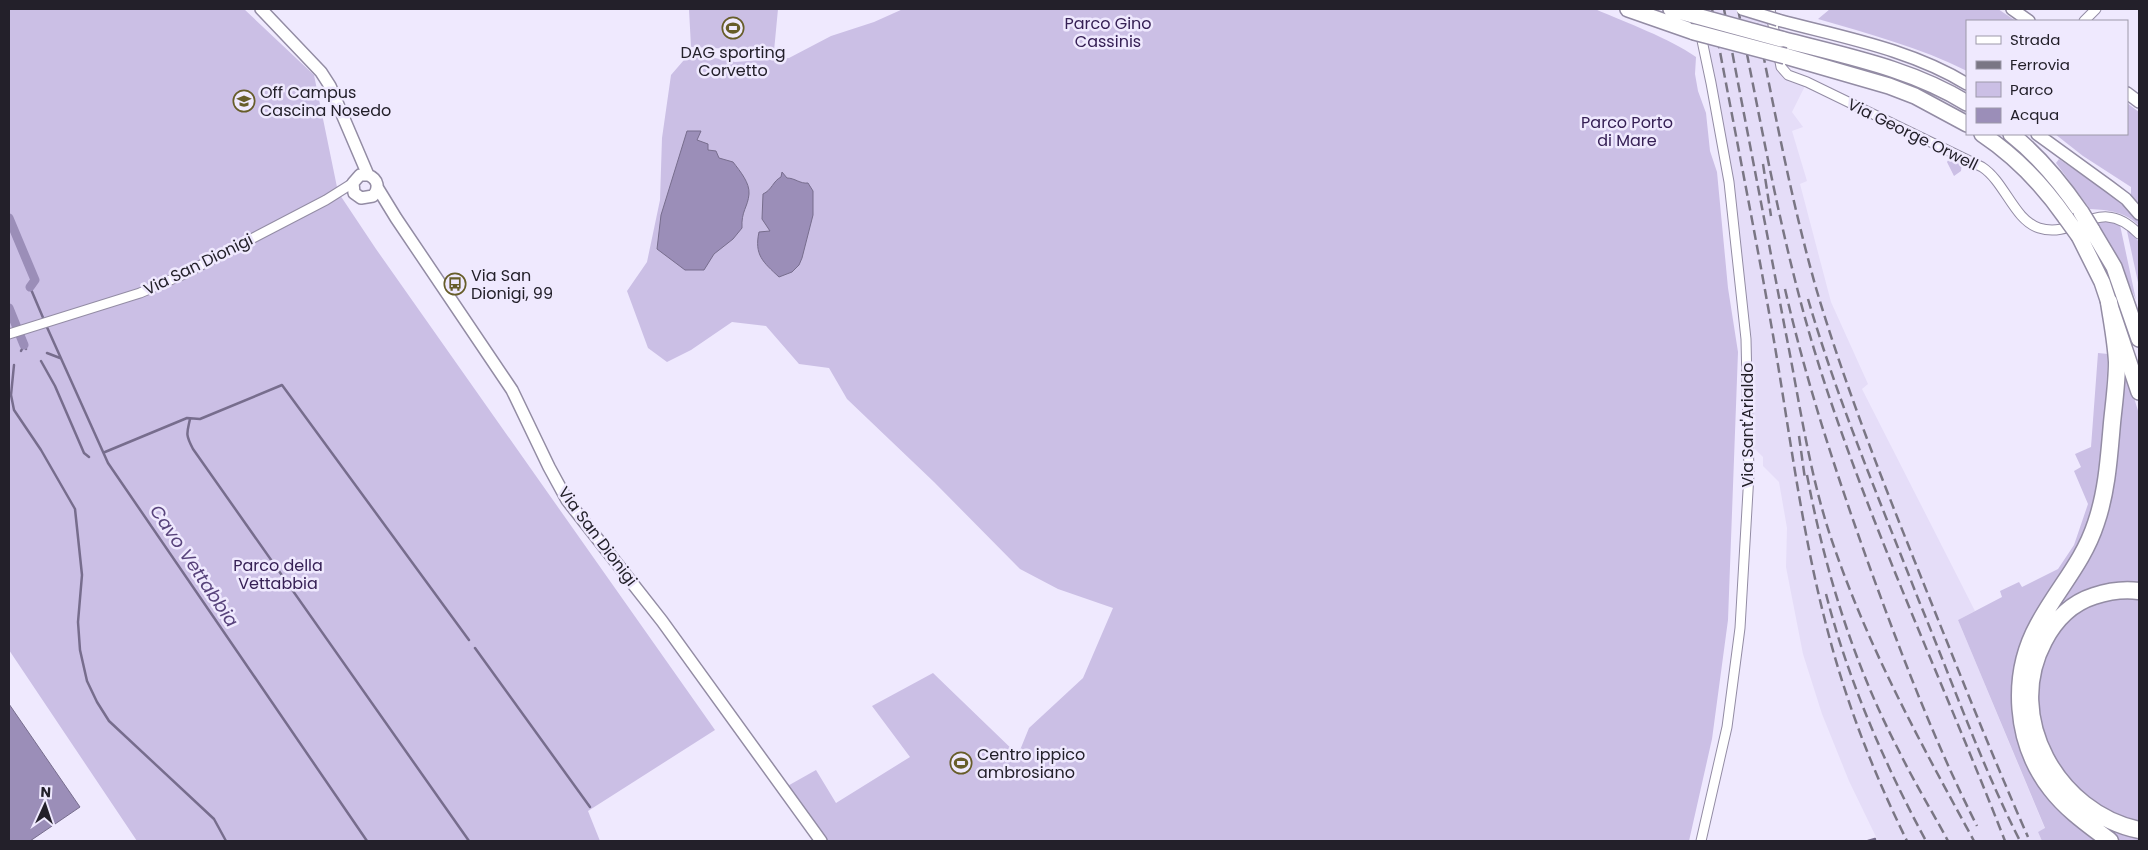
<svg xmlns="http://www.w3.org/2000/svg" width="2148" height="850" viewBox="0 0 2148 850" font-family="Poppins,sans-serif">
<rect width="100%" height="100%" fill="#efe9fe"/>
<path fill="#e5ddf8" d="M 1700,9 L 1764,9 L 1777,70 L 1790,82 L 1805,86 L 1792,112 L 1803,127 L 1792,131 L 1807,181 L 1800,184 L 1831,302 L 1868,384 L 1862,389 L 1975,611 L 1958,620 L 2045,829 L 2038,832 L 2042,841 L 1878,841 L 1849,781 L 1822,714 L 1803,654 L 1786,567 L 1787,528 L 1779,482 L 1763,466 L 1763,457 L 1750,444 L 1731,182 L 1722,120 Z"/>
<path fill="#cbbfe5" d="M 9,9 L 244,9 L 314,75 L 338,192 L 376,249 L 715,730 L 588,811 L 600,841 L 137,841 L 9,650 Z
M 689,9 L 778,9 L 774,51 L 691,47 Z
M 903,9 L 1595,9 C 1627,23 1669,38 1696,57 L 1695,74 L 1698,91 L 1706,113 L 1710,151 L 1717,172 L 1728,288 L 1738,352 L 1728,620 L 1712,739 L 1689,841 L 823,841 L 784,788 L 816,770 L 836,803 L 910,757 L 872,706 L 933,673 L 1018,755 L 1029,728 L 1083,678 L 1113,608 L 1058,589 L 1020,569 L 934,482 L 847,399 L 829,368 L 799,364 L 766,326 L 732,322 L 691,350 L 667,362 L 648,348 L 627,291 L 647,262 L 660,200 L 662,138 L 671,75 L 690,53 L 735,62 L 789,58 L 831,36 L 874,22 Z
M 1830,9 L 1998,9 L 2016,21 L 1967,21 L 1967,71 C 1919,47 1869,34 1818,19 Z
M 2127,103 L 2139,112 L 2139,204 L 2131,195 L 2131,187 L 2083,156 L 2055,134 L 2127,134 Z
M 1950,157 L 1962,163 L 1961,171 L 1954,176 L 1947,162 Z
M 2059,159 L 2107,192 L 2125,207 L 2139,222 L 2139,226 C 2126,212 2109,210 2090,209 L 2056,163 Z
M 2095,220 L 2106,220 L 2120,225 L 2136,300 L 2113,249 Z
M 2127,231 L 2130,231 L 2139,242 L 2139,287 Z
M 2098,353 L 2108,354 L 2103,451 L 2124,365 L 2139,414 L 2139,582 L 2130,581 L 2130,598 L 2139,599 L 2139,841 L 2042,841 L 2038,832 L 2045,828 L 1958,620 L 2002,597 L 2000,591 L 2019,582 L 2022,587 L 2058,569 L 2074,545 L 2088,504 L 2074,471 L 2081,467 L 2075,454 L 2091,447 Z"/>
<path fill="#9b8eb8" stroke="#776d8d" d="M 687,131 L 701,131 L 697,140 L 708,144 L 708,150 L 716,151 L 719,158 L 733,162 C 740,171 750,183 749,194 C 748,207 741,211 742,228 L 733,239 L 714,254 L 704,270 L 685,270 L 657,249 L 661,215 Z
M 782,172 L 787,178 C 795,178 800,184 808,183 L 813,191 L 813,215 L 802,258 L 799,265 L 792,272 L 779,277 C 763,262 754,255 759,232 L 770,231 L 762,219 L 763,194 C 772,190 773,181 781,177 Z
M 9,704 L 80,807 L 30,841 L 9,841 Z"/>
<g fill="none" stroke-linecap="round" stroke-linejoin="round">
<path stroke="#776d8d" stroke-width="2.5" d="M 30,287 L 44,320
M 46,325 L 108,463 L 367,841
M 24,345 L 26,349
M 21,351 L 24,345
M 47,353 L 60,358
M 41,361 L 55,386 L 84,453 L 89,457
M 14,365 L 11,395 L 14,410 L 41,450 L 75,509 L 82,575 L 78,622 L 80,650 L 87,681 L 97,702 L 109,721 L 214,819 L 226,841
M 190,419 C 187,433 185,434 193,449 L 469,841
M 105,452 L 187,418 L 200,419 L 282,385 L 469,640
M 475,648 L 590,807
M 1868,841 L 1875,839"/>
<path stroke="#9b8eb8" stroke-width="9" d="M 9,218 L 35,280 L 30,287
M 9,308 L 24,345"/>
<g stroke="#938ca4" stroke-width="11">
<path id="minor" d="M 1770,9 L 1781,67 L 1788,75 L 1807,82 L 1982,167 C 2005,182 2014,220 2039,228 C 2077,240 2099,193 2139,234
M 1696,12 L 1711,83 L 1729,182 L 1746,339 L 1749,474 L 1740,628 L 1727,727 L 1701,841
M 2084,21 L 2096,9
M 9,334 L 140,293 L 182,275 L 326,200 L 353,183"/>
</g>
<g stroke="#938ca4" stroke-width="14">
<path id="tertiary" d="M 261,9 L 321,72 L 330,86 L 368,175 C 378,179 380,188 373,196 L 361,198 L 354,193 L 353,183 L 360,175 L 368,175
M 2012,9 L 2029,21
M 1778,20 C 1841,37 1910,49 1967,84
M 2127,93 L 2139,102
M 2037,134 L 2110,187 L 2126,199 L 2139,214
M 377,187 L 396,218 L 512,390 L 549,467 L 567,500 L 662,621 L 821,841"/>
</g>
<g stroke="#938ca4" stroke-width="18">
<path id="trunk" d="M 1628,9 L 1694,32
M 1671,9 L 1693,15
M 1781,39 C 1845,56 1910,68 1967,103
M 1785,56 L 1889,86 L 1915,96 L 1967,124
M 1982,134 C 2015,156 2043,185 2066,218
M 2011,134 C 2039,156 2061,183 2081,212
M 2092,230 L 2114,267 L 2139,339
M 2079,236 L 2102,282 L 2139,392"/>
</g>
<g stroke="#938ca4" stroke-width="19">
<path id="motorway" d="M 2109,302 C 2112,322 2116,342 2117,362 C 2117,382 2114,403 2112,423 C 2109,457 2107,491 2096,523 C 2083,563 2057,589 2038,625 C 2010,676 2015,743 2051,789 C 2067,810 2089,825 2110,841
M 2139,591 C 2124,589 2109,591 2094,596 C 2072,603 2055,620 2044,641 C 2003,718 2058,813 2139,830"/>
</g>
<use href="#minor" stroke="#fff" stroke-width="9"/>
<use href="#tertiary" stroke="#fff" stroke-width="11"/>
<use href="#trunk" stroke="#fff" stroke-width="15"/>
<use href="#motorway" stroke="#fff" stroke-width="16"/>
<path stroke="#7a7684" stroke-width="2.5" stroke-dasharray="10 5" stroke-linecap="butt" d="M 1712,9 C 1732,117 1754,226 1773,335 C 1790,434 1802,535 1828,632 C 1847,705 1874,774 1907,841
M 1724,9 C 1744,115 1765,222 1785,329 C 1799,398 1808,468 1830,535 C 1867,646 1919,740 1974,841
M 1738,9 C 1763,132 1784,258 1823,378 C 1874,535 1945,687 2005,841
M 1754,9 C 1773,102 1790,196 1816,288 C 1845,386 1883,482 1921,577 C 1956,664 1990,751 2028,837
M 1763,164 L 1771,216
M 1785,289 C 1807,385 1837,476 1870,568 C 1902,656 1935,743 1977,826
M 1808,299 C 1838,402 1880,501 1919,601 C 1952,681 1981,764 2020,841
M 1799,436 L 1805,479
M 1807,475 C 1825,571 1854,665 1899,751 C 1914,782 1932,811 1948,841
M 1826,594 C 1848,680 1884,763 1926,841"/>
<g stroke="#938ca4" stroke-width="14" stroke-linecap="butt">
<path id="tertiary-bridge" d="M 1742,9 L 1778,20"/>
</g>
<g stroke="#938ca4" stroke-width="18" stroke-linecap="butt">
<path id="trunk-bridge" d="M 1693,15 L 1781,39
M 1694,32 L 1785,56
M 2081,212 L 2092,230
M 2066,218 L 2079,236"/>
</g>
<use href="#tertiary-bridge" stroke="#fff" stroke-width="11"/>
<use href="#trunk-bridge" stroke="#fff" stroke-width="15"/>
</g>
<defs>
<g id="stadium-ring" transform="scale(1.125)"><circle r="9.5" fill="#efe9fe" stroke="#675d29" stroke-width="1.5"/><path d="M0-5a6.5 5 0 1 0 0 10a6.5 5 0 1 0 0-10ZM-3.5-1.8h7v3.6h-7Z" fill="#675d29"/></g>
<g id="university-ring" transform="scale(1.125)"><circle r="9.5" fill="#efe9fe" stroke="#675d29" stroke-width="1.5"/><path d="M0-5L7-2L0 1L-7-2ZM-4 1L0 2.5L4 1V4Q0 6-4 4Z" fill="#675d29"/></g>
<g id="bus-ring" transform="scale(1.125)"><circle r="9.5" fill="#efe9fe" stroke="#675d29" stroke-width="1.5"/><path d="M-5-6H5V4H4V6H2V4H-2V6H-4V4H-5ZM-3.5-4V0h7V-4ZM-3.5 1.2v1.5H-2V1.2ZM2 1.2v1.5H3.5V1.2Z" fill="#675d29"/></g>
</defs>
<g fill-rule="evenodd">
<use href="#stadium-ring" x="733" y="28"/>
<use href="#university-ring" x="244" y="101"/>
<use href="#bus-ring" x="455" y="284"/>
<use href="#stadium-ring" x="961" y="763"/>
</g>
<g text-anchor="middle" stroke-width="5" stroke-linejoin="round" paint-order="stroke">
<g font-size="16" fill="#362055" stroke="#efe9fe">
<text x="1108" y="29">Parco Gino<tspan x="1108" dy="18">Cassinis</tspan></text>
<text x="1627" y="128">Parco Porto<tspan x="1627" dy="18">di Mare</tspan></text>
<text x="278" y="571">Parco della<tspan x="278" dy="18">Vettabbia</tspan></text>
</g>
<g font-size="16" fill="#23202a" stroke="#efe9fe" text-anchor="start">
<text x="733" y="58" text-anchor="middle">DAG sporting<tspan x="733" dy="18">Corvetto</tspan></text>
<text x="260" y="98">Off Campus<tspan x="260" dy="18">Cascina Nosedo</tspan></text>
<text x="471" y="281">Via San<tspan x="471" dy="18">Dionigi, 99</tspan></text>
<text x="977" y="760">Centro ippico<tspan x="977" dy="18">ambrosiano</tspan></text>
</g>
<g font-size="16" fill="#23202a" stroke="#efe9fe">
<text transform="translate(1913 134) rotate(26)" y="6">Via George Orwell</text>
<text transform="translate(198 264) rotate(-26)" y="6">Via San Dionigi</text>
<text transform="translate(1747 425) rotate(-90)" y="6">Via Sant'Arialdo</text>
<text transform="translate(598 536) rotate(53)" y="6">Via San Dionigi</text>
</g>
<g font-size="18" font-style="italic" fill="#57427b" stroke="#efe9fe">
<text transform="translate(194 566) rotate(56)" y="6">Cavo Vettabbia</text>
</g>
</g>
<rect width="2148" height="850" fill="none" stroke="#23202a" stroke-width="20"/>
<rect x="1966" y="20" width="162" height="115" fill="#efe9fe" stroke="#9d99a9"/>
<rect x="1976" y="36" width="25" height="8" fill="#ffffff" stroke="#9d99a9"/>
<text x="2010" y="45" font-size="15" fill="#23202a">Strada</text>
<rect x="1976" y="61" width="25" height="8" fill="#7a7684" stroke="#9d99a9"/>
<text x="2010" y="70" font-size="15" fill="#23202a">Ferrovia</text>
<rect x="1976" y="82" width="25" height="15" fill="#cbbfe5" stroke="#9d99a9"/>
<text x="2010" y="95" font-size="15" fill="#23202a">Parco</text>
<rect x="1976" y="108" width="25" height="15" fill="#9b8eb8" stroke="#9d99a9"/>
<text x="2010" y="120" font-size="15" fill="#23202a">Acqua</text>
<g transform="translate(45 805) rotate(3)" stroke="#efe9fe" stroke-width="4" paint-order="stroke">
<path d="M0-4L9 19L0 12L-9 19Z" fill="#23202a"/>
<text y="-8" font-size="14" font-weight="bold" text-anchor="middle" fill="#23202a">N</text>
</g>
</svg>
